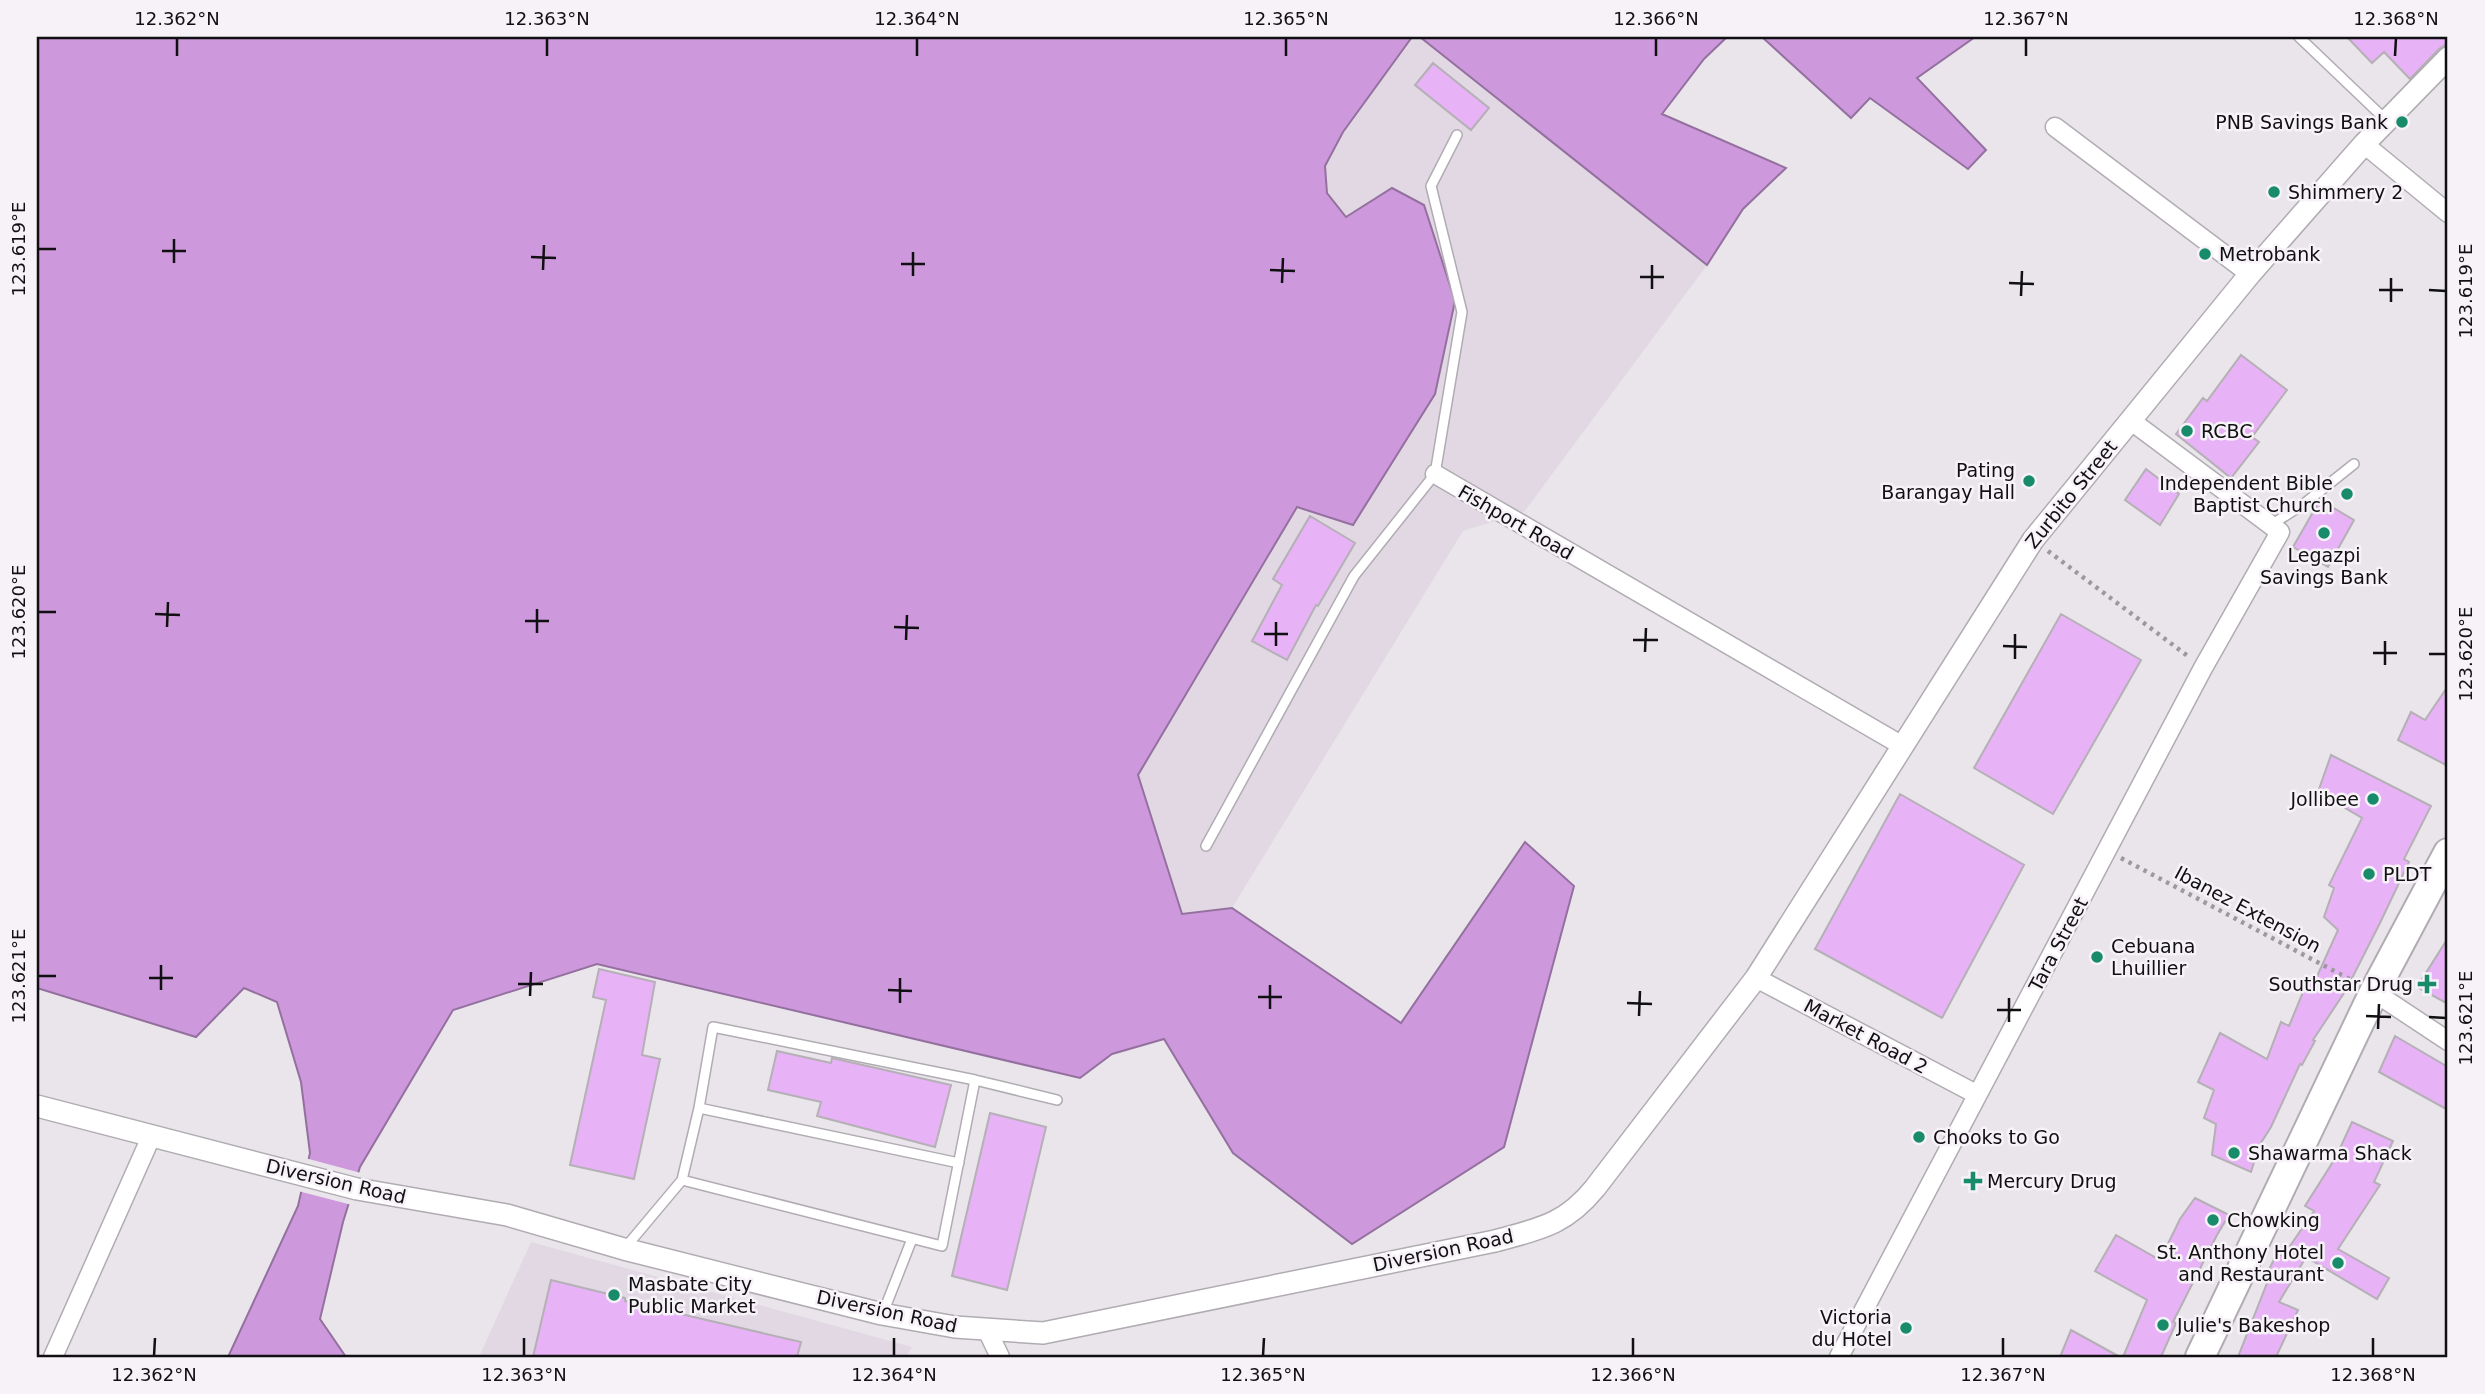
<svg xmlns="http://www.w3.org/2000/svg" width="2485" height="1394" viewBox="0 0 2485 1394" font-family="'DejaVu Sans',sans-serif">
<rect width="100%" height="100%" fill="#e9e5eb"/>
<path fill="#e1d8e4" d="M 1412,37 L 1420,37 L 1707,265 L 1524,512 L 1463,531 L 1232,908 L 1182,914 L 1138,775 L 1297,507 L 1392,189 L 1347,217 L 1327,193 L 1325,166 L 1343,132 Z
M 531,1242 L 912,1347 L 906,1357 L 479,1357 Z"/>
<path fill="#cd99dc" stroke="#94709f" stroke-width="2" d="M 37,37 L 1412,37 L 1343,132 L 1325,166 L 1327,193 L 1346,217 L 1392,188 L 1424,205 L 1455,301 L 1435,394 L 1353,525 L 1297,507 L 1138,775 L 1182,914 L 1232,908 L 1401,1023 L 1525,842 L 1574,886 L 1504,1147 L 1352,1244 L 1233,1153 L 1164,1039 L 1112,1054 L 1080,1078 L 597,964 L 453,1010 L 360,1167 L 343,1222 L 320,1319 L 346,1357 L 228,1357 L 298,1206 L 310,1153 L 301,1082 L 277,1002 L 244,988 L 196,1037 L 37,988 Z
M 1420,37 L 1727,37 L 1704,59 L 1662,114 L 1786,168 L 1743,209 L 1707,265 Z
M 1762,37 L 1975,37 L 1917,78 L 1986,150 L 1968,169 L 1870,98 L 1851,118 Z"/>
<path fill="#e9e5eb" d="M 305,1158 L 361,1173 L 352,1205 L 298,1191 Z"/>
<path fill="#e7b2f6" stroke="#b4b0b5" stroke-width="2" d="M 2347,37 L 2448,37 L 2448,43 L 2439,49 L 2410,79 L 2384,52 L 2372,63 Z
M 1433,63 L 1489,108 L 1471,130 L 1415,85 Z
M 2241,355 L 2287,390 L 2252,437 L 2259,442 L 2231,478 L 2176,434 L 2203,398 L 2207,401 Z
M 2146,469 L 2179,494 L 2160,525 L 2125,500 Z
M 2320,500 L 2354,520 L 2328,567 L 2293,547 Z
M 1310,516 L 1355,543 L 1318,606 L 1316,605 L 1287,660 L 1252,641 L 1282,585 L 1273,579 Z
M 2061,614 L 2141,660 L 2053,814 L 1974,768 Z
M 2448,686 L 2448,766 L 2398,740 L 2411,712 L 2425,720 Z
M 2331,755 L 2431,806 L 2404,859 L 2409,862 L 2380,923 L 2346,990 L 2313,1040 L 2315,1041 L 2302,1065 L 2300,1064 L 2271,1127 L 2259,1146 L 2251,1172 L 2212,1155 L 2216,1124 L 2204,1118 L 2214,1090 L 2198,1082 L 2220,1033 L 2267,1059 L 2281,1022 L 2289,1026 L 2308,980 L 2314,983 L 2338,930 L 2324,917 L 2334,888 L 2329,885 L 2362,818 L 2318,792 Z
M 1900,794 L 2024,865 L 1942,1018 L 1815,949 Z
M 2448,938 L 2448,1004 L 2417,987 Z
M 599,969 L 655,982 L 642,1055 L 660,1059 L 634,1179 L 570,1165 L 606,1000 L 593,997 Z
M 2395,1036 L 2448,1067 L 2448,1110 L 2379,1072 Z
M 777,1051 L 831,1063 L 832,1058 L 951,1085 L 935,1147 L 817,1116 L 821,1102 L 768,1090 Z
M 990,1113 L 1046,1127 L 1007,1290 L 952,1276 Z
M 2352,1122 L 2393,1141 L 2374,1182 L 2380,1185 L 2338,1249 L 2389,1278 L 2377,1299 L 2306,1257 L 2279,1302 L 2298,1310 L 2276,1357 L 2238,1357 L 2267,1283 L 2264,1280 L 2277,1253 L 2283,1256 L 2314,1211 L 2305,1206 L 2336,1157 Z
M 2195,1198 L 2229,1215 L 2217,1235 L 2173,1322 L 2176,1323 L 2161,1357 L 2123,1357 L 2147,1300 L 2095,1271 L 2116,1235 L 2160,1260 L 2180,1219 Z
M 551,1280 L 625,1298 L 625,1301 L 801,1342 L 797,1357 L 533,1357 Z
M 2071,1330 L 2120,1357 L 2060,1357 Z"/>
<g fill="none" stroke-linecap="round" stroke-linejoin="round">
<g stroke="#b0acb2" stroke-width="12">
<path id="service" d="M 2299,37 L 2387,121
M 2271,525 L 2305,503 L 2354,464
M 1206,846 L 1354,576 L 1435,474 L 1462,312 L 1431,186 L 1457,135
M 699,1108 L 959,1163
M 682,1180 L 942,1246 L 975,1080
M 625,1248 L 682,1180 L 699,1108 L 713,1027 L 975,1080 L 1057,1100
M 883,1313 L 912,1239"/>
</g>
<g stroke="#b0acb2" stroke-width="21">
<path id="minor" d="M 2055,127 L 2250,274
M 2364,144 L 2448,213
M 1435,474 L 1901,745
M 1756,978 L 1976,1094
M 2374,992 L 2448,1041
M 987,1330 L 1000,1357
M 53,1357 L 151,1137
M 1839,1357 L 2203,668 L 2280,532 L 2130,420"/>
</g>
<g stroke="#b0acb2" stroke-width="24">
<path id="tertiary" d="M 37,1106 L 357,1189 L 507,1215 L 624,1249 L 882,1314 L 955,1327 L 1043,1333 L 1495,1241 C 1539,1229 1565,1225 1595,1188 L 1756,978 L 2033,540 L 2250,274 L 2364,144 L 2448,58"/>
</g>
<g stroke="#b0acb2" stroke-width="32">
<path id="primary" d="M 2200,1357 L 2374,992 L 2448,853"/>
</g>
<path stroke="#9c999e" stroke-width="4.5" stroke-dasharray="3.5 5" stroke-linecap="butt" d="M 2048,551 L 2189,657
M 2121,858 L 2355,982"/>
<use href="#service" stroke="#fff" stroke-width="9"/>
<use href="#minor" stroke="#fff" stroke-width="18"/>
<use href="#tertiary" stroke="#fff" stroke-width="21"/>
<use href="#primary" stroke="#fff" stroke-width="28"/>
</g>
<path fill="none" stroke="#100f11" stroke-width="2.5" d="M 177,56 L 177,38M 547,56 L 547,38M 917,56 L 917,38M 1286,56 L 1286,38M 1656,56 L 1656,38M 2026,56 L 2026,38M 2395,56 L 2396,38M 38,249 L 56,249M 162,251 L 186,251M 531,257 L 556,258M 174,263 L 174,239M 901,264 L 925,264M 543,270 L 544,245M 1270,270 L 1295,271M 913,276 L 913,252M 1640,277 L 1664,277M 1282,283 L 1283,258M 2009,283 L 2034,284M 1652,289 L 1652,265M 2379,290 L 2403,290M 2429,290 L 2446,291M 2021,296 L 2022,271M 2391,302 L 2391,278M 38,612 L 56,612M 155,614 L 180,615M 525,621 L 549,621M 167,627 L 168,602M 894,627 L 919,628M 537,633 L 537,609M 1264,634 L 1288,634M 906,640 L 907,615M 1633,640 L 1658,640M 1276,646 L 1276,622M 2003,646 L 2027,647M 1645,652 L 1646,628M 2373,653 L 2397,653M 2429,654 L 2446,654M 2015,659 L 2015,634M 2385,665 L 2385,641M 38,976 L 56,976M 149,978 L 173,978M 518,984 L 543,984M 161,990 L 161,965M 888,990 L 912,991M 530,996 L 531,972M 1258,997 L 1282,997M 900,1003 L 900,978M 1627,1003 L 1652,1004M 1270,1009 L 1270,985M 1997,1010 L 2021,1010M 1639,1016 L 1640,991M 2366,1016 L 2391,1017M 2429,1017 L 2446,1018M 2009,1022 L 2009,998M 2378,1029 L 2379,1004M 154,1356 L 155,1338M 524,1356 L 524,1338M 894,1356 L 894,1338M 1263,1356 L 1264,1338M 1633,1356 L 1633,1338M 2003,1356 L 2003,1338M 2373,1356 L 2373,1338"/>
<g fill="#188b6b" stroke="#f7f2f8" stroke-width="2.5">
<circle cx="2402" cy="122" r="7"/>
<circle cx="2274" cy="192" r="7"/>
<circle cx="2205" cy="254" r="7"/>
<circle cx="2187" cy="431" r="7"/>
<circle cx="2029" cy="481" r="7"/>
<circle cx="2347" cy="494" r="7"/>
<circle cx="2324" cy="533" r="7"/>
<circle cx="2373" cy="799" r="7"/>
<circle cx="2369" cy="874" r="7"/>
<circle cx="2097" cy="957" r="7"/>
<path d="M2423.5 973.5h7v7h7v7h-7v7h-7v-7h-7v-7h7z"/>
<circle cx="1919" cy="1137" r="7"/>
<circle cx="2234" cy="1153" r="7"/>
<path d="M1969.5 1170.5h7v7h7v7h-7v7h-7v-7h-7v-7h7z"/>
<circle cx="2213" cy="1220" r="7"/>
<circle cx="2338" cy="1263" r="7"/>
<circle cx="614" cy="1295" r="7"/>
<circle cx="2163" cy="1325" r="7"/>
<circle cx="1906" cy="1328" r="7"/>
</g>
<g text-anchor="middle" stroke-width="5" stroke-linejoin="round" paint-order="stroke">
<g font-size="19" fill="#100f11" stroke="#f7f2f8" text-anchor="start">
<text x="2388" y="129" text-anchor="end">PNB Savings Bank</text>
<text x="2288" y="199">Shimmery 2</text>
<text x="2219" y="261">Metrobank</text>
<text x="2201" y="438">RCBC</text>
<text x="2015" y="477" text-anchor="end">Pating<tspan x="2015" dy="22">Barangay Hall</tspan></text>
<text x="2333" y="490" text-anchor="end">Independent Bible<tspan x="2333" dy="22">Baptist Church</tspan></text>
<text x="2324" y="562" text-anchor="middle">Legazpi<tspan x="2324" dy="22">Savings Bank</tspan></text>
<text x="2359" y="806" text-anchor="end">Jollibee</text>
<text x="2383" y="881">PLDT</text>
<text x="2111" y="953">Cebuana<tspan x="2111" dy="22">Lhuillier</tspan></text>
<text x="2413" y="991" text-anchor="end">Southstar Drug</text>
<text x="1933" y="1144">Chooks to Go</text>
<text x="2248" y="1160">Shawarma Shack</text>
<text x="1987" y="1188">Mercury Drug</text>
<text x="2227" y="1227">Chowking</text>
<text x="2324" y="1259" text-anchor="end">St. Anthony Hotel<tspan x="2324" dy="22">and Restaurant</tspan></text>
<text x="628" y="1291">Masbate City<tspan x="628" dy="22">Public Market</tspan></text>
<text x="1892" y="1324" text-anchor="end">Victoria<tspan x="1892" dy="22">du Hotel</tspan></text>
<text x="2177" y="1332">Julie's Bakeshop</text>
</g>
<g font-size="19" fill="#100f11" stroke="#f7f2f8">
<text transform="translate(2071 494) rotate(-51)" y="7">Zurbito Street</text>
<text transform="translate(1516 522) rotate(30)" y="7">Fishport Road</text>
<text transform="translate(2248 909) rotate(28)" y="7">Ibanez Extension</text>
<text transform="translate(2058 944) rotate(-62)" y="7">Tara Street</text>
<text transform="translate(1866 1036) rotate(28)" y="7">Market Road 2</text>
<text transform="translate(336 1181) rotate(13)" y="7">Diversion Road</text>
<text transform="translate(1443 1250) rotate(-12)" y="7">Diversion Road</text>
<text transform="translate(887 1311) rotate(12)" y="7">Diversion Road</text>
</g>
</g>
<rect width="2485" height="1394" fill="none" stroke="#f7f2f8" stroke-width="77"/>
<rect x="38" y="38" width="2408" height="1318" fill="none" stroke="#100f11" stroke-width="2.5"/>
<g font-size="18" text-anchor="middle" fill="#100f11">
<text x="177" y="25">12.362°N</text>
<text x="547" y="25">12.363°N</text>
<text x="917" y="25">12.364°N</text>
<text x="1286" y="25">12.365°N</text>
<text x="1656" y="25">12.366°N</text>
<text x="2026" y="25">12.367°N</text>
<text x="2396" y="25">12.368°N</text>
<text transform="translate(19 249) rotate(-90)" y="6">123.619°E</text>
<text transform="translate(2466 291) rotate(-90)" y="6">123.619°E</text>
<text transform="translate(19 612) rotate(-90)" y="6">123.620°E</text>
<text transform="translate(2466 654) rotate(-90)" y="6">123.620°E</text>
<text transform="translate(19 976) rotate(-90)" y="6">123.621°E</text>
<text transform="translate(2466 1018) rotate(-90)" y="6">123.621°E</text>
<text x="154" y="1381">12.362°N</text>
<text x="524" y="1381">12.363°N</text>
<text x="894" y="1381">12.364°N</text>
<text x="1263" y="1381">12.365°N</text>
<text x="1633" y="1381">12.366°N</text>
<text x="2003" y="1381">12.367°N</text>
<text x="2373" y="1381">12.368°N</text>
</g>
</svg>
